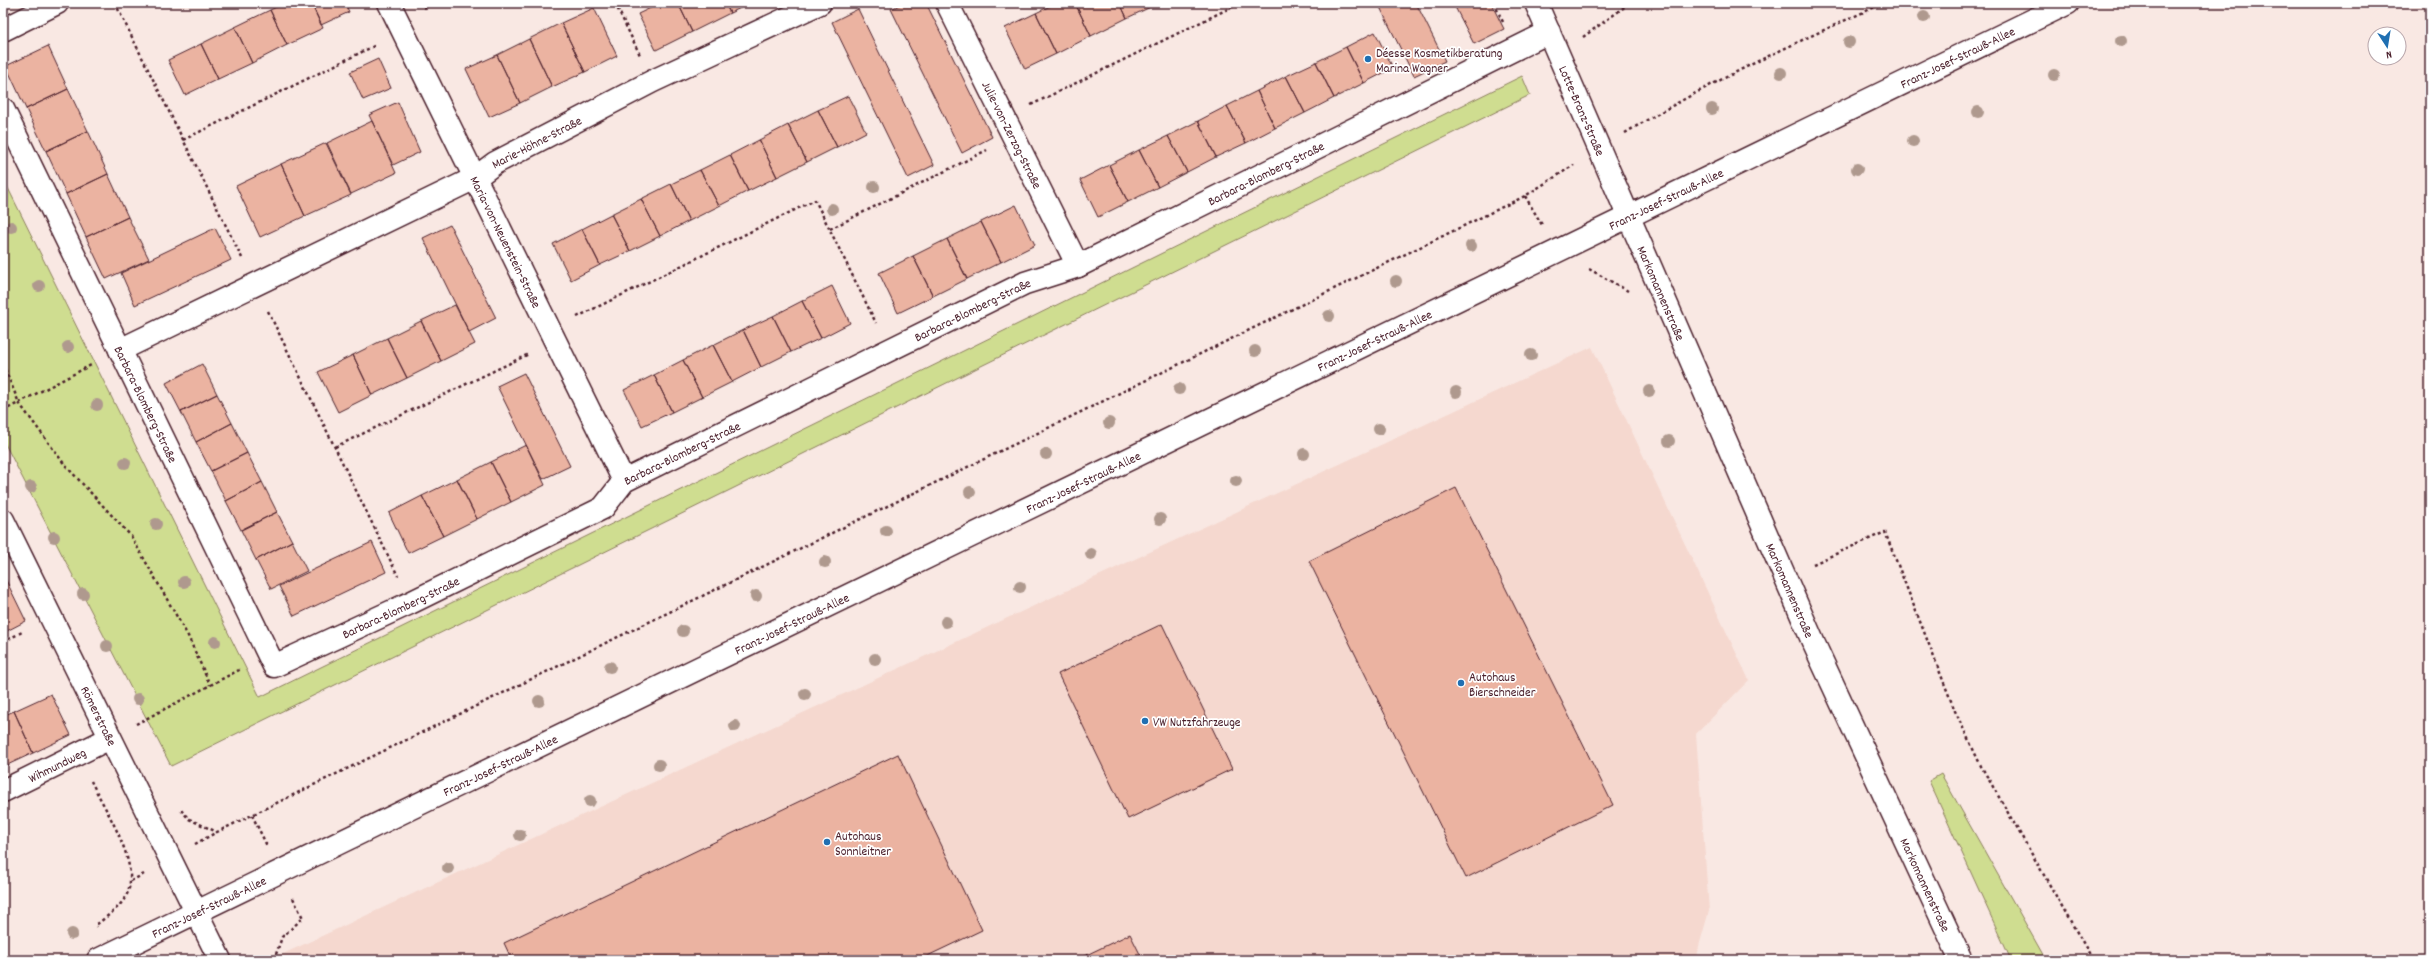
<svg xmlns="http://www.w3.org/2000/svg" width="2433" height="963" viewBox="0 0 2433 963" font-family="Dekko,sans-serif">
<rect width="100%" height="100%" fill="#f9e8e3"/>
<filter id="ink" filterUnits="userSpaceOnUse"><feTurbulence type="fractalNoise" baseFrequency=".025" numOctaves="2"/><feDisplacementMap in="SourceGraphic" scale="8" xChannelSelector="R" yChannelSelector="G"/><feConvolveMatrix kernelMatrix="1 2 1 2 8 2 1 2 1" color-interpolation-filters="sRGB"/></filter>
<g filter="url(#ink)">
<path fill="#f5d8cf" d="M 1592,347 L 1749,680 L 1696,734 L 1709,911 L 1695,960 L 270,960 Z"/>
<path fill="#cfdd90" stroke="#8c7e5e" d="M 1522,76 L 1530,95 L 171,766 L 3,440 L 3,178 L 260,697 Z
M 1941,774 L 2046,960 L 2011,960 L 1929,781 Z"/>
<path fill="#ebb3a1" stroke="#4a1f2b" d="M 285,3 L 311,3 L 323,28 L 287,45 L 270,10 Z
M 311,3 L 345,3 L 349,12 L 321,25 Z
M 661,3 L 678,3 L 692,32 L 656,50 L 638,14 Z
M 678,3 L 725,3 L 730,13 L 692,32 Z
M 725,3 L 751,3 L 730,13 Z
M 904,3 L 926,3 L 992,137 L 962,153 L 891,9 Z
M 1056,3 L 1075,3 L 1091,36 L 1056,54 L 1036,13 Z
M 1075,3 L 1120,3 L 1127,18 L 1091,36 Z
M 1120,3 L 1159,3 L 1127,18 Z
M 1378,3 L 1416,3 L 1445,61 L 1414,76 Z
M 1453,3 L 1491,3 L 1504,29 L 1474,44 Z
M 594,8 L 617,56 L 585,72 L 561,23 Z
M 858,9 L 934,165 L 908,178 L 832,22 Z
M 270,10 L 287,45 L 252,63 L 235,27 Z
M 1036,13 L 1056,54 L 1025,69 L 1005,28 Z
M 561,23 L 585,72 L 552,87 L 529,39 Z
M 235,27 L 252,63 L 218,79 L 201,44 Z
M 1375,32 L 1393,68 L 1364,83 L 1346,47 Z
M 529,39 L 552,87 L 520,103 L 497,55 Z
M 201,44 L 218,79 L 185,95 L 168,60 Z
M 48,46 L 68,89 L 26,109 L 6,66 Z
M 1346,47 L 1364,83 L 1334,98 L 1316,62 Z
M 497,55 L 520,103 L 489,117 L 466,69 Z
M 378,59 L 391,88 L 363,100 L 350,72 Z
M 1316,62 L 1334,98 L 1305,113 L 1286,76 Z
M 1286,76 L 1305,113 L 1275,128 L 1257,91 Z
M 68,89 L 88,131 L 46,151 L 26,109 Z
M 1257,91 L 1275,128 L 1246,143 L 1227,106 Z
M 848,96 L 866,132 L 837,147 L 818,110 Z
M 398,102 L 420,152 L 393,165 L 369,115 Z
M 1227,106 L 1246,143 L 1216,157 L 1198,121 Z
M 818,110 L 837,147 L 807,162 L 788,125 Z
M 372,121 L 396,173 L 351,194 L 327,143 Z
M 1198,121 L 1216,157 L 1187,172 L 1168,136 Z
M 788,125 L 807,162 L 777,177 L 759,140 Z
M 88,131 L 108,174 L 66,194 L 46,151 Z
M 1168,136 L 1187,172 L 1158,187 L 1139,150 Z
M 759,140 L 777,177 L 748,191 L 730,155 Z
M 326,143 L 351,195 L 305,216 L 281,164 Z
M 1139,150 L 1158,187 L 1128,202 L 1109,165 Z
M 730,155 L 748,191 L 719,206 L 700,170 Z
M 281,164 L 305,216 L 260,237 L 236,186 Z
M 1109,165 L 1128,202 L 1098,217 L 1080,180 Z
M 700,170 L 719,206 L 689,221 L 671,184 Z
M 108,174 L 128,217 L 86,237 L 66,194 Z
M 671,184 L 689,221 L 660,236 L 641,199 Z
M 641,199 L 660,236 L 630,251 L 611,214 Z
M 1016,205 L 1035,245 L 1001,262 L 981,222 Z
M 611,214 L 630,251 L 600,265 L 582,229 Z
M 128,217 L 149,259 L 106,279 L 86,237 Z
M 981,222 L 1001,262 L 967,279 L 947,239 Z
M 450,225 L 496,318 L 469,332 L 423,238 Z
M 215,228 L 231,260 L 135,305 L 121,273 Z
M 582,229 L 600,265 L 571,280 L 553,244 Z
M 947,239 L 967,279 L 933,296 L 913,256 Z
M 913,256 L 933,296 L 898,313 L 879,273 Z
M 832,286 L 850,323 L 821,338 L 802,301 Z
M 802,301 L 821,338 L 791,352 L 773,316 Z
M 455,305 L 475,344 L 441,361 L 421,321 Z
M 773,316 L 791,352 L 761,367 L 743,330 Z
M 421,321 L 441,361 L 407,378 L 387,338 Z
M 743,330 L 761,367 L 732,382 L 713,345 Z
M 387,338 L 407,378 L 372,395 L 353,355 Z
M 713,345 L 732,382 L 702,397 L 683,360 Z
M 353,355 L 372,395 L 338,412 L 318,372 Z
M 683,360 L 702,397 L 672,412 L 654,375 Z
M 202,364 L 217,394 L 181,412 L 166,383 Z
M 524,373 L 570,466 L 543,479 L 497,386 Z
M 654,375 L 672,412 L 642,426 L 624,390 Z
M 217,394 L 232,423 L 196,442 L 181,412 Z
M 232,423 L 247,453 L 211,471 L 196,442 Z
M 526,445 L 545,485 L 511,502 L 491,462 Z
M 247,453 L 262,482 L 226,501 L 211,471 Z
M 491,462 L 511,502 L 477,519 L 457,479 Z
M 457,479 L 477,519 L 443,536 L 422,496 Z
M 262,482 L 277,512 L 241,530 L 226,501 Z
M 1456,488 L 1613,805 L 1466,878 L 1309,561 Z
M 422,496 L 443,536 L 408,553 L 389,513 Z
M 277,512 L 292,541 L 256,560 L 241,530 Z
M 292,541 L 307,571 L 271,589 L 256,560 Z
M 372,542 L 386,572 L 294,616 L 279,586 Z
M 3,574 L 26,621 L 3,633 Z
M 1162,624 L 1232,769 L 1128,819 L 1058,674 Z
M 51,694 L 71,735 L 33,753 L 14,711 Z
M 14,711 L 33,753 L 3,767 L 3,716 Z
M 898,754 L 982,930 L 919,960 L 512,960 L 504,943 Z
M 1130,934 L 1143,960 L 1076,960 Z"/>
<g fill="none" stroke-linecap="round" stroke-linejoin="round">
<g stroke="#4a1f2b" stroke-width="25">
<g id="minor">
<path id="s1" d="M 389,3 L 624,481"/>
<path id="s2" d="M 947,3 L 1078,266"/>
<path id="s3" d="M 1536,3 L 1814,644 L 1961,960"/>
<path d="M 3,30 L 57,3"/>
<path id="s4" d="M 3,109 L 274,666 L 410,603 L 603,508 L 624,481 L 1025,283 L 1078,266 L 1549,32"/>
<path id="s5" d="M 120,350 L 475,178 L 495,163 L 653,81 L 820,3"/>
<path id="s6" d="M 3,520 L 220,960"/>
<path id="s7" d="M 3,791 L 110,738"/>
</g>
</g>
<g stroke="#4a1f2b" stroke-width="25">
<g id="tertiary">
<path id="s8" d="M 98,960 L 2068,3"/>
</g>
</g>
<path stroke="#4a1f2b" stroke-width="2.5" stroke-dasharray="3 3" stroke-linecap="butt" d="M 115,3 L 242,258
M 615,3 L 640,55
M 1494,3 L 1503,22
M 424,8 L 434,3
M 1583,37 L 1630,3
M 1031,105 L 1240,3
M 1625,133 C 1708,83 1796,42 1884,3
M 183,140 L 376,45
M 1525,196 L 1542,225
M 830,229 L 987,150
M 1589,269 L 1628,291
M 268,311 L 398,576
M 577,317 L 815,200 L 876,323
M 3,364 L 19,403 L 65,465 L 131,536 L 188,636 L 210,685
M 3,411 L 93,364
M 335,447 L 529,354
M 1813,564 L 1885,532 L 1955,711 L 1981,766 L 2093,960
M 3,642 L 24,631
M 136,724 L 241,669
M 91,781 C 105,810 144,867 125,898 C 118,909 106,917 96,925 L 97,927
M 181,810 L 189,819 L 217,832 L 1525,196 L 1574,165
M 252,815 L 267,846
M 195,844 L 217,832
M 131,881 L 144,874
M 274,960 L 282,937 L 303,918 L 293,898"/>
<use href="#minor" stroke="#fff" stroke-width="22"/>
<use href="#tertiary" stroke="#fff" stroke-width="22"/>
</g>
<g fill="#af998e">
<circle cx="1924" cy="17" r="6"/>
<circle cx="2121" cy="41" r="6"/>
<circle cx="1849" cy="42" r="6"/>
<circle cx="1781" cy="73" r="6"/>
<circle cx="2054" cy="75" r="6"/>
<circle cx="1712" cy="109" r="6"/>
<circle cx="1978" cy="112" r="6"/>
<circle cx="1913" cy="141" r="6"/>
<circle cx="1857" cy="169" r="6"/>
<circle cx="874" cy="187" r="6"/>
<circle cx="832" cy="209" r="6"/>
<circle cx="11" cy="227" r="6"/>
<circle cx="1471" cy="246" r="6"/>
<circle cx="1396" cy="281" r="6"/>
<circle cx="39" cy="286" r="6"/>
<circle cx="1329" cy="316" r="6"/>
<circle cx="68" cy="347" r="6"/>
<circle cx="1255" cy="351" r="6"/>
<circle cx="1531" cy="355" r="6"/>
<circle cx="1179" cy="389" r="6"/>
<circle cx="1649" cy="391" r="6"/>
<circle cx="1456" cy="392" r="6"/>
<circle cx="97" cy="405" r="6"/>
<circle cx="1109" cy="423" r="6"/>
<circle cx="1379" cy="429" r="6"/>
<circle cx="1669" cy="441" r="6"/>
<circle cx="1046" cy="454" r="6"/>
<circle cx="1304" cy="454" r="6"/>
<circle cx="125" cy="463" r="6"/>
<circle cx="1236" cy="481" r="6"/>
<circle cx="31" cy="487" r="6"/>
<circle cx="970" cy="492" r="6"/>
<circle cx="1160" cy="519" r="6"/>
<circle cx="156" cy="524" r="6"/>
<circle cx="886" cy="531" r="6"/>
<circle cx="54" cy="537" r="6"/>
<circle cx="1091" cy="554" r="6"/>
<circle cx="825" cy="562" r="6"/>
<circle cx="184" cy="582" r="6"/>
<circle cx="1020" cy="587" r="6"/>
<circle cx="83" cy="594" r="6"/>
<circle cx="756" cy="596" r="6"/>
<circle cx="946" cy="622" r="6"/>
<circle cx="683" cy="631" r="6"/>
<circle cx="215" cy="642" r="6"/>
<circle cx="107" cy="646" r="6"/>
<circle cx="875" cy="659" r="6"/>
<circle cx="610" cy="667" r="6"/>
<circle cx="805" cy="694" r="6"/>
<circle cx="138" cy="699" r="6"/>
<circle cx="539" cy="701" r="6"/>
<circle cx="735" cy="726" r="6"/>
<circle cx="659" cy="765" r="6"/>
<circle cx="590" cy="801" r="6"/>
<circle cx="520" cy="835" r="6"/>
<circle cx="448" cy="868" r="6"/>
<circle cx="72" cy="934" r="6"/>
</g>
</g>
<g fill="#1f6fb2" stroke="#fff" stroke-width="1.5">
<circle cx="1368" cy="59" r="4"/>
<circle cx="1461" cy="683" r="4"/>
<circle cx="1145" cy="721" r="4"/>
<circle cx="827" cy="842" r="4"/>
</g>
<g text-anchor="middle" stroke-width="3.5" stroke-linejoin="round" paint-order="stroke">
<g font-size="13" fill="#4a1f2b" stroke="#fff" text-anchor="start">
<text x="1376" y="57">Déesse Kosmetikberatung<tspan x="1376" dy="15">Marina Wagner</tspan></text>
<text x="1469" y="681">Autohaus<tspan x="1469" dy="15">Bierschneider</tspan></text>
<text x="1153" y="726">VW Nutzfahrzeuge</text>
<text x="835" y="840">Autohaus<tspan x="835" dy="15">Sonnleitner</tspan></text>
</g>
<g font-size="13" fill="#4a1f2b" stroke="#fff">
<text dy="5" stroke="none"><textPath href="#s8" startOffset="2067">Franz-Josef-Strauß-Allee</textPath></text>
<text dy="5" stroke="none"><textPath href="#s3" startOffset="117">Lotte-Branz-Straße</textPath></text>
<text dy="5" stroke="none"><textPath href="#s2" startOffset="147">Julie-von-Zerzog-Straße</textPath></text>
<text dy="5" stroke="none"><textPath href="#s5" startOffset="466">Marie-Höhne-Straße</textPath></text>
<text dy="5" stroke="none"><textPath href="#s4" startOffset="1731">Barbara-Blomberg-Straße</textPath></text>
<text dy="5" stroke="none"><textPath href="#s8" startOffset="1743">Franz-Josef-Strauß-Allee</textPath></text>
<text dy="5" stroke="none"><textPath href="#s1" startOffset="266">Maria-von-Neuenstein-Straße</textPath></text>
<text dy="5" stroke="none"><textPath href="#s3" startOffset="316">Markomannenstraße</textPath></text>
<text dy="5" stroke="none"><textPath href="#s4" startOffset="1407">Barbara-Blomberg-Straße</textPath></text>
<text dy="5" stroke="none"><textPath href="#s8" startOffset="1419">Franz-Josef-Strauß-Allee</textPath></text>
<text dy="5" stroke="none"><textPath href="#s4" startOffset="328">Barbara-Blomberg-Straße</textPath></text>
<text dy="5" stroke="none"><textPath href="#s4" startOffset="1083">Barbara-Blomberg-Straße</textPath></text>
<text dy="5" stroke="none"><textPath href="#s8" startOffset="1095">Franz-Josef-Strauß-Allee</textPath></text>
<text dy="5" stroke="none"><textPath href="#s3" startOffset="640">Markomannenstraße</textPath></text>
<text dy="5" stroke="none"><textPath href="#s4" startOffset="759">Barbara-Blomberg-Straße</textPath></text>
<text dy="5" stroke="none"><textPath href="#s8" startOffset="771">Franz-Josef-Strauß-Allee</textPath></text>
<text dy="5" stroke="none"><textPath href="#s6" startOffset="218">Römerstraße</textPath></text>
<text dy="5" stroke="none"><textPath href="#s7" startOffset="60">Wihmundweg</textPath></text>
<text dy="5" stroke="none"><textPath href="#s8" startOffset="447">Franz-Josef-Strauß-Allee</textPath></text>
<text dy="5" stroke="none"><textPath href="#s3" startOffset="964">Markomannenstraße</textPath></text>
<text dy="5" stroke="none"><textPath href="#s8" startOffset="123">Franz-Josef-Strauß-Allee</textPath></text>
</g>
</g>
<rect width="2433" height="963" fill="none" stroke="#fff" stroke-width="16"/>
<rect x="8" y="8" width="2417" height="947" fill="none" stroke="#4a1f2b" stroke-width="1.5" filter="url(#ink)"/>
<g transform="translate(2387 46) rotate(168)"><circle r="19" fill="#ffffff" stroke="#b7a5aa"/>
<path d="M0-3L7 15L0 10L-7 15Z" fill="#1f6fb2"/>
<text y="-6" font-size="11" font-weight="bold" text-anchor="middle" fill="#4a1f2b">N</text>
</g>
</svg>
